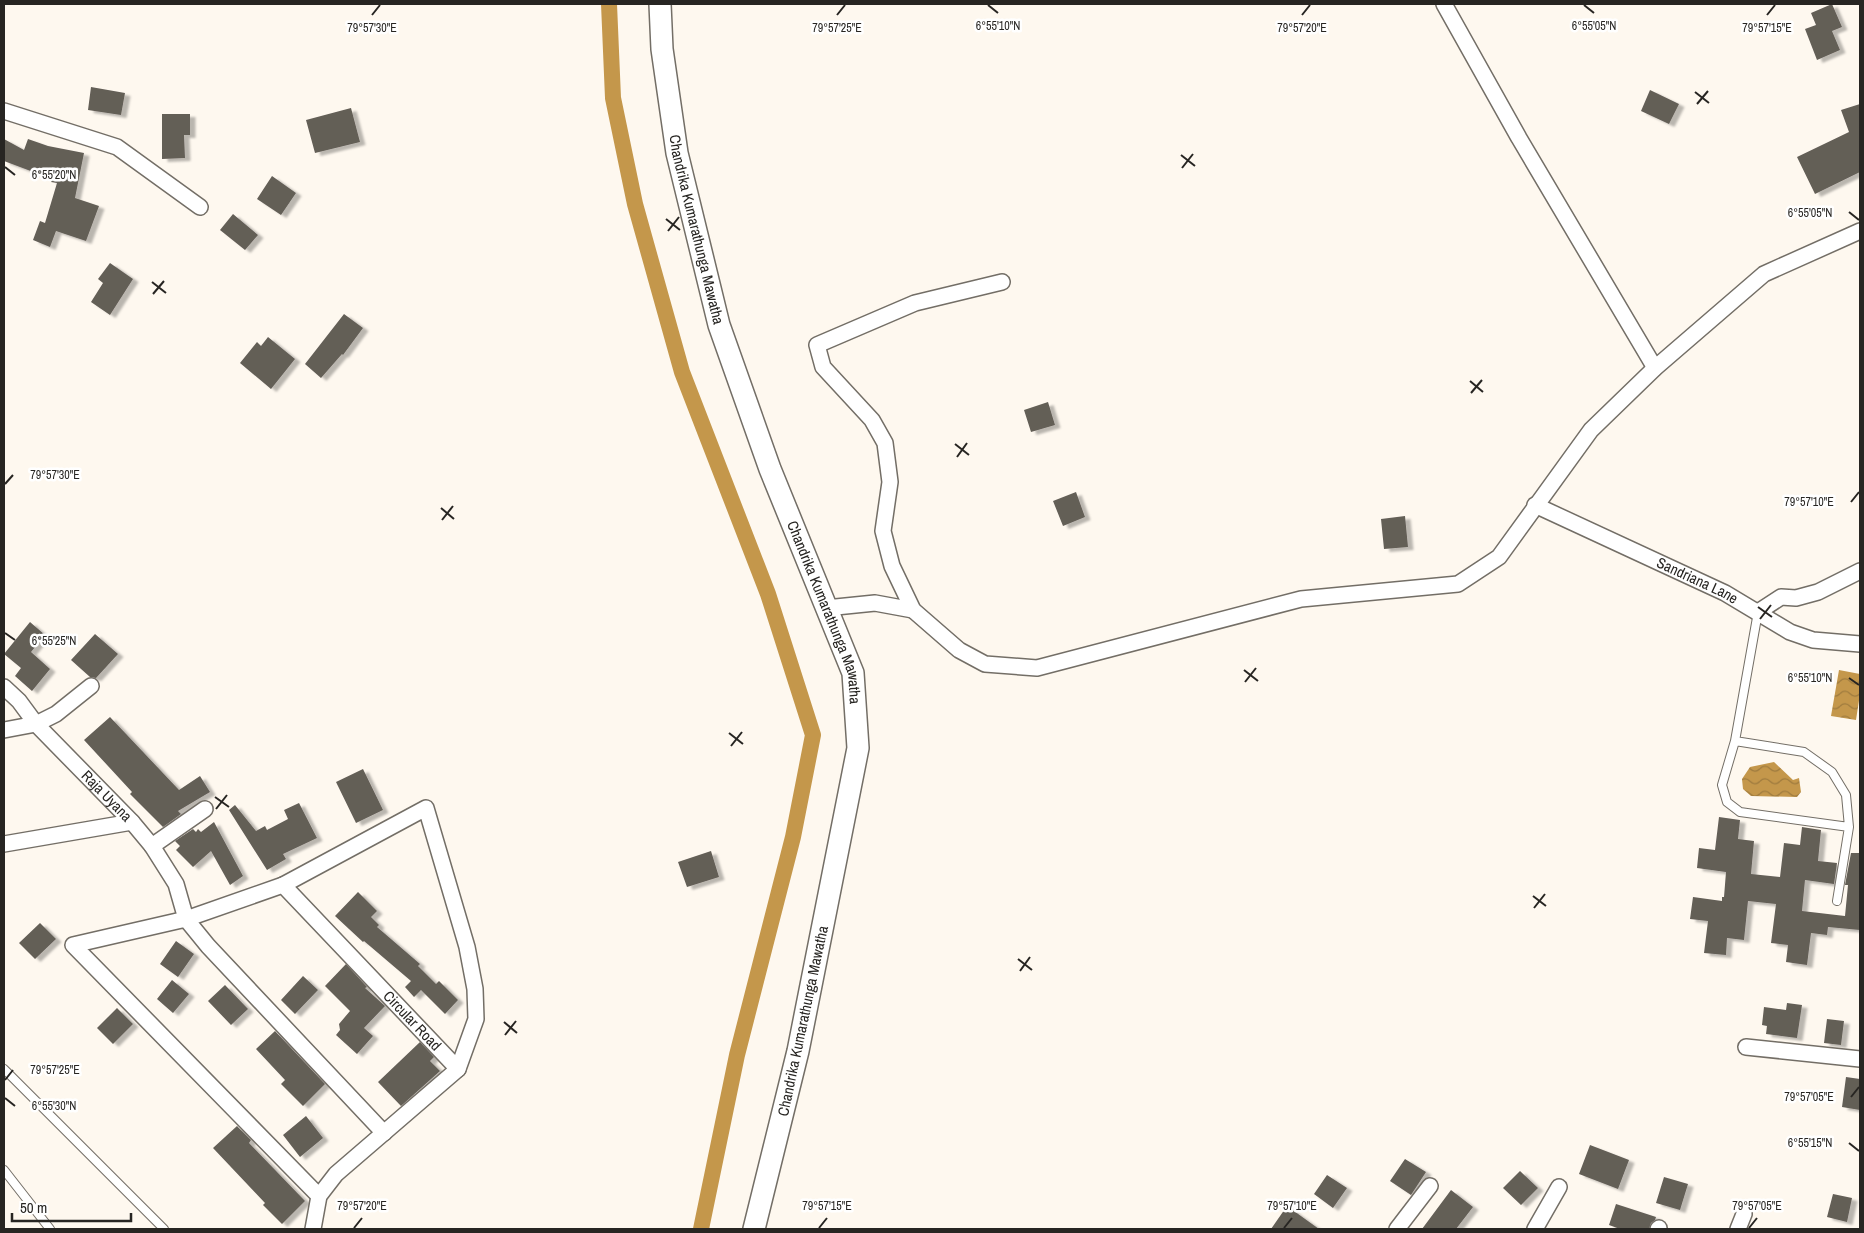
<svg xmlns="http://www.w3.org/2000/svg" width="1864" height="1233" viewBox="0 0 1864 1233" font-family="'Archivo Narrow',sans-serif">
<defs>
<pattern id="water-waves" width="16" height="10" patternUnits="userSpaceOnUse" patternTransform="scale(1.25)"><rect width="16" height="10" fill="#c4974b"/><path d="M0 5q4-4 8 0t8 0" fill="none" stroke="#9f7b3e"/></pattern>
<filter id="shadow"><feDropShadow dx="5.5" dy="3" stdDeviation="1" flood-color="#0004"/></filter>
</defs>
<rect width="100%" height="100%" fill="#fef8ef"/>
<path fill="url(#water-waves)" d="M 1839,670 L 1860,674 L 1860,694 L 1856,720 L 1831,716 Z
M 1774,762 L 1793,780 L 1799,778 L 1801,792 L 1797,797 L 1751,796 L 1743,789 L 1742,779 L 1750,767 Z"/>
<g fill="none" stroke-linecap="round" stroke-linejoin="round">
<path stroke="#c4974b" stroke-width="16" d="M 609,4 L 613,98 L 635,204 L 682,372 L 768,594 L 813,735 L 793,837 L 737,1055 L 701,1229"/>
</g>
<path fill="#635e57" filter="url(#shadow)" d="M 1832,4 L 1842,27 L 1832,31 L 1840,50 L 1817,60 L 1805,29 L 1816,25 L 1811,13 Z
M 91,87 L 125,93 L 121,115 L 88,110 Z
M 1650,90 L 1679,104 L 1669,124 L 1641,111 Z
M 1860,104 L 1860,172 L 1815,194 L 1797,157 L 1849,132 L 1841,110 Z
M 351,108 L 360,142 L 315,153 L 306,120 Z
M 162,114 L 190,114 L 190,135 L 184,135 L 185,158 L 162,159 Z
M 4,139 L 24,150 L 28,139 L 48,146 L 84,153 L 75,198 L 99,206 L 86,241 L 56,231 L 50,247 L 33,240 L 40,221 L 45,223 L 57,183 L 51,182 L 52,179 L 4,161 Z
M 272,176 L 296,193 L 281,215 L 257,199 Z
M 233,214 L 258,235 L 245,250 L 220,230 Z
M 110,263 L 133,279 L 110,315 L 91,302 L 103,283 L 98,279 Z
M 344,314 L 363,328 L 343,355 L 342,354 L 321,378 L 305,364 Z
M 268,337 L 295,359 L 271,389 L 240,363 L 257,342 L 261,346 Z
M 1048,402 L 1055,425 L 1031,432 L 1024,410 Z
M 1076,492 L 1085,517 L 1063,526 L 1053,501 Z
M 1405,516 L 1408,547 L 1384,549 L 1381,519 Z
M 30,622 L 45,635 L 31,652 L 50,669 L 32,691 L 15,676 L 21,668 L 4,654 Z
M 95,634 L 118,654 L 96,678 L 90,677 L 71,660 Z
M 110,717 L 179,790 L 200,776 L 210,792 L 178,811 L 181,814 L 163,827 L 130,794 L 132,792 L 84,740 Z
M 363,769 L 383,810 L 356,823 L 336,782 Z
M 299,803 L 317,838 L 283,854 L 286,859 L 267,870 L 229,810 L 235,805 L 256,831 L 265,826 L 267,830 L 288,819 L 284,810 Z
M 1719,817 L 1740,820 L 1738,839 L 1754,841 L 1751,874 L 1780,877 L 1784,843 L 1800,845 L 1802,827 L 1821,830 L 1818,861 L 1837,863 L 1834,884 L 1805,880 L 1802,911 L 1845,916 L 1848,885 L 1845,885 L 1851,853 L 1860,853 L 1860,930 L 1828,927 L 1827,935 L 1811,933 L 1807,965 L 1786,962 L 1788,945 L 1771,943 L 1776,904 L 1748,901 L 1744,940 L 1727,938 L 1726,955 L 1704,953 L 1708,921 L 1690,919 L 1693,897 L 1722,901 L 1722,897 L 1724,897 L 1726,872 L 1697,868 L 1699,848 L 1715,850 Z
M 214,822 L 243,876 L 230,885 L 211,851 L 193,867 L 176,850 L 180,846 L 175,841 L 193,829 L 196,832 L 198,829 L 201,832 Z
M 711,851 L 719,877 L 687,887 L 678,862 Z
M 358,892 L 377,911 L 371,917 L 379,925 L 377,927 L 420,964 L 418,966 L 436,984 L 439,981 L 458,1000 L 445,1014 L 421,990 L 414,997 L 405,987 L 411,981 L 364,941 L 363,942 L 335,916 Z
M 40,923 L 56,939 L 35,959 L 19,943 Z
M 176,941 L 194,954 L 178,977 L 160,964 Z
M 346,964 L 367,987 L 365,988 L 385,1006 L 364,1028 L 373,1036 L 357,1054 L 336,1035 L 340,1030 L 339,1024 L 350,1011 L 325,986 Z
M 303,976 L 318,990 L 295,1014 L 281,1000 Z
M 172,980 L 189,994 L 173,1013 L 157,999 Z
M 225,985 L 248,1009 L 231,1025 L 208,1001 Z
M 1787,1003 L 1802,1005 L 1797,1038 L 1766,1034 L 1767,1026 L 1762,1025 L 1764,1007 L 1786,1010 Z
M 117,1008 L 133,1024 L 113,1044 L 97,1028 Z
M 1827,1019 L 1844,1021 L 1841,1045 L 1824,1043 Z
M 275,1031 L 325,1084 L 303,1106 L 281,1084 L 285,1080 L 256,1049 Z
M 420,1042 L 434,1057 L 430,1061 L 440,1071 L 401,1106 L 378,1082 Z
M 1846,1077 L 1860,1079 L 1860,1110 L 1842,1107 Z
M 306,1116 L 323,1138 L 300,1157 L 283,1135 Z
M 237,1126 L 251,1140 L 249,1143 L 305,1201 L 282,1224 L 263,1205 L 265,1203 L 213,1148 Z
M 1590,1145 L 1629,1160 L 1618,1189 L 1579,1174 Z
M 1405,1159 L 1426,1172 L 1411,1195 L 1390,1181 Z
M 1520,1171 L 1538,1188 L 1521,1205 L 1503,1188 Z
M 1327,1175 L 1347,1188 L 1333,1208 L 1314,1194 Z
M 1664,1177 L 1688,1184 L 1680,1210 L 1656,1203 Z
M 1451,1190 L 1473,1207 L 1456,1229 L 1422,1229 Z
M 1833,1194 L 1852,1198 L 1847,1222 L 1827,1217 Z
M 1616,1204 L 1656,1217 L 1655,1220 L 1651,1223 L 1649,1229 L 1620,1229 L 1609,1225 Z
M 1287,1206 L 1319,1229 L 1271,1229 Z"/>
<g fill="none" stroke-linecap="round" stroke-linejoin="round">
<g stroke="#736e66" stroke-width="10">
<path id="service" d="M 1758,612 L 1735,741 L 1722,785 L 1727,802 L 1740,812 L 1849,827
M 1735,741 L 1804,752 L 1832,772 L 1846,795 L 1849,827 L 1837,901
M 4,1069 L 164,1229
M 4,1170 L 50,1229"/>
</g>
<g stroke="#736e66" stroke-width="18">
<g id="minor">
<path d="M 1444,4 L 1519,138 L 1655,368"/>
<path d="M 4,111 L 117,147 L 200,207"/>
<path d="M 1002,282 L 915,303 L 817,345 L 823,367 L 872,420 L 885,443 L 890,482 L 883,531 L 892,566 L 913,610 L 959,650 L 985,664 L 1037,668 L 1301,599 L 1458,584 L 1499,557 L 1591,430 L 1655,368 L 1764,274 L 1860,231"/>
<path id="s1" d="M 1535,505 L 1725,593 L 1790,632 L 1813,640 L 1860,644"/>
<path d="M 826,608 L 875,603 L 913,610"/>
<path d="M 1758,612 L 1781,597 L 1796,598 L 1818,592 L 1860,571"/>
<path id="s2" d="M 4,687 L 19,701 L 36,724 L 132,822 L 152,846 L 176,884 L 186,919 L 283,885 L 458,1069 L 336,1174 L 319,1196 L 313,1229"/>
<path d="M 4,730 L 36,724 L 56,714 L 91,686"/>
<path d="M 4,844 L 132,822"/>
<path d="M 152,846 L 205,809"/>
<path d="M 283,885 L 426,808 L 467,947 L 475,989 L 476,1019 L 458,1069"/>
<path d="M 1746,1047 L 1860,1059"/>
<path d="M 319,1196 L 73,945 L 186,919 L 208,946 L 384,1133"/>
<path d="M 1397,1229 L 1430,1186"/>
<path d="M 1535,1229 L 1559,1187"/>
<path d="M 1658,1229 L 1659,1228"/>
<path d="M 1738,1229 L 1744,1214"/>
</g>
</g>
<g stroke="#736e66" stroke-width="24">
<g id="secondary">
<path id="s3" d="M 660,4 L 662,49 L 677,153 L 719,325 L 770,469 L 853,673 L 858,748 L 798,1051 L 754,1229"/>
</g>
</g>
<use href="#service" stroke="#fff" stroke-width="8"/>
<use href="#minor" stroke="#fff" stroke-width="15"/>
<use href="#secondary" stroke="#fff" stroke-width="21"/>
</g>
<path fill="none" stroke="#272522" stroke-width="2" d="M 988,5 L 998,13M 1584,5 L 1594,13M 372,15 L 380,5M 837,15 L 845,5M 1302,15 L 1310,5M 1767,15 L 1775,5M 1695,92 L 1709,103M 1697,104 L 1708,91M 1181,155 L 1195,166M 5,167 L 15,175M 1182,168 L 1193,154M 1849,212 L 1859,220M 666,219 L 680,230M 668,231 L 679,217M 152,282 L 166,293M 153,294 L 164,281M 1470,381 L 1483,392M 1471,393 L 1482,380M 955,444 L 969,455M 957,457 L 967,443M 5,484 L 13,475M 1851,502 L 1859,492M 441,508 L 454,519M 442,520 L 453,506M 1758,607 L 1772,617M 1760,619 L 1771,605M 5,633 L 15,640M 1244,670 L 1258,681M 1849,678 L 1859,685M 1245,682 L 1256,668M 729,733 L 743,744M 731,746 L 742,732M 215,797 L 229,807M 216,809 L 227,795M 1533,896 L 1546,906M 1534,908 L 1545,894M 1018,959 L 1032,970M 1020,971 L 1030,957M 504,1022 L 517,1033M 505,1035 L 516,1021M 5,1080 L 13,1070M 1851,1097 L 1859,1087M 5,1098 L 15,1106M 1849,1143 L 1859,1151M 354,1228 L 362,1218M 819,1228 L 827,1218M 1284,1228 L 1292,1218M 1749,1228 L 1757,1218"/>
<g text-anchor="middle" stroke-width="5" stroke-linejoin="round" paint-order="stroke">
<g font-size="15" fill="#272522" stroke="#fff">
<text dy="5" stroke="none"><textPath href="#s3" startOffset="229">Chandrika Kumarathunga Mawatha</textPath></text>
<text dy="5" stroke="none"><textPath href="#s1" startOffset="179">Sandriana Lane</textPath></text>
<text dy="5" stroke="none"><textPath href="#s3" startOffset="634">Chandrika Kumarathunga Mawatha</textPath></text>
<text dy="5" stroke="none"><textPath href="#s2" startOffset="150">Raja Uyana</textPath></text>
<text dy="5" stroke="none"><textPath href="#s2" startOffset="589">Circular Road</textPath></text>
<text transform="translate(803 1021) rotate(-78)" y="5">Chandrika Kumarathunga Mawatha</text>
</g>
</g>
<g font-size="12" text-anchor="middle" fill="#272522" stroke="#fff" stroke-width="5" stroke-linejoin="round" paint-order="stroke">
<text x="1594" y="30">6°55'05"N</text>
<text x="998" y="30">6°55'10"N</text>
<text x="372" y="32">79°57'30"E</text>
<text x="837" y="32">79°57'25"E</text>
<text x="1302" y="32">79°57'20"E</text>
<text x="1767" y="32">79°57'15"E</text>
<text x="54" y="179">6°55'20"N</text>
<text x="1810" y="217">6°55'05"N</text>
<text x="55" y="479">79°57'30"E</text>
<text x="1809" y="506">79°57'10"E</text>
<text x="54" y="645">6°55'25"N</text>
<text x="1810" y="682">6°55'10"N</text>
<text x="55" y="1074">79°57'25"E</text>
<text x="1809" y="1101">79°57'05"E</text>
<text x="54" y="1110">6°55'30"N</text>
<text x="1810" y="1147">6°55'15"N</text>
<text x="362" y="1210">79°57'20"E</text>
<text x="827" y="1210">79°57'15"E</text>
<text x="1292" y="1210">79°57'10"E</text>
<text x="1757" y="1210">79°57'05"E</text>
</g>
<rect width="1864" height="1233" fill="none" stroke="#272522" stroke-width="10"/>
<path d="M12 1213v8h119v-8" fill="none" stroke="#272522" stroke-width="2.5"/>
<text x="20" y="1213" font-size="15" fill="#272522" stroke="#ffffff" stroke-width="4" paint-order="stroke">50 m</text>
</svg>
